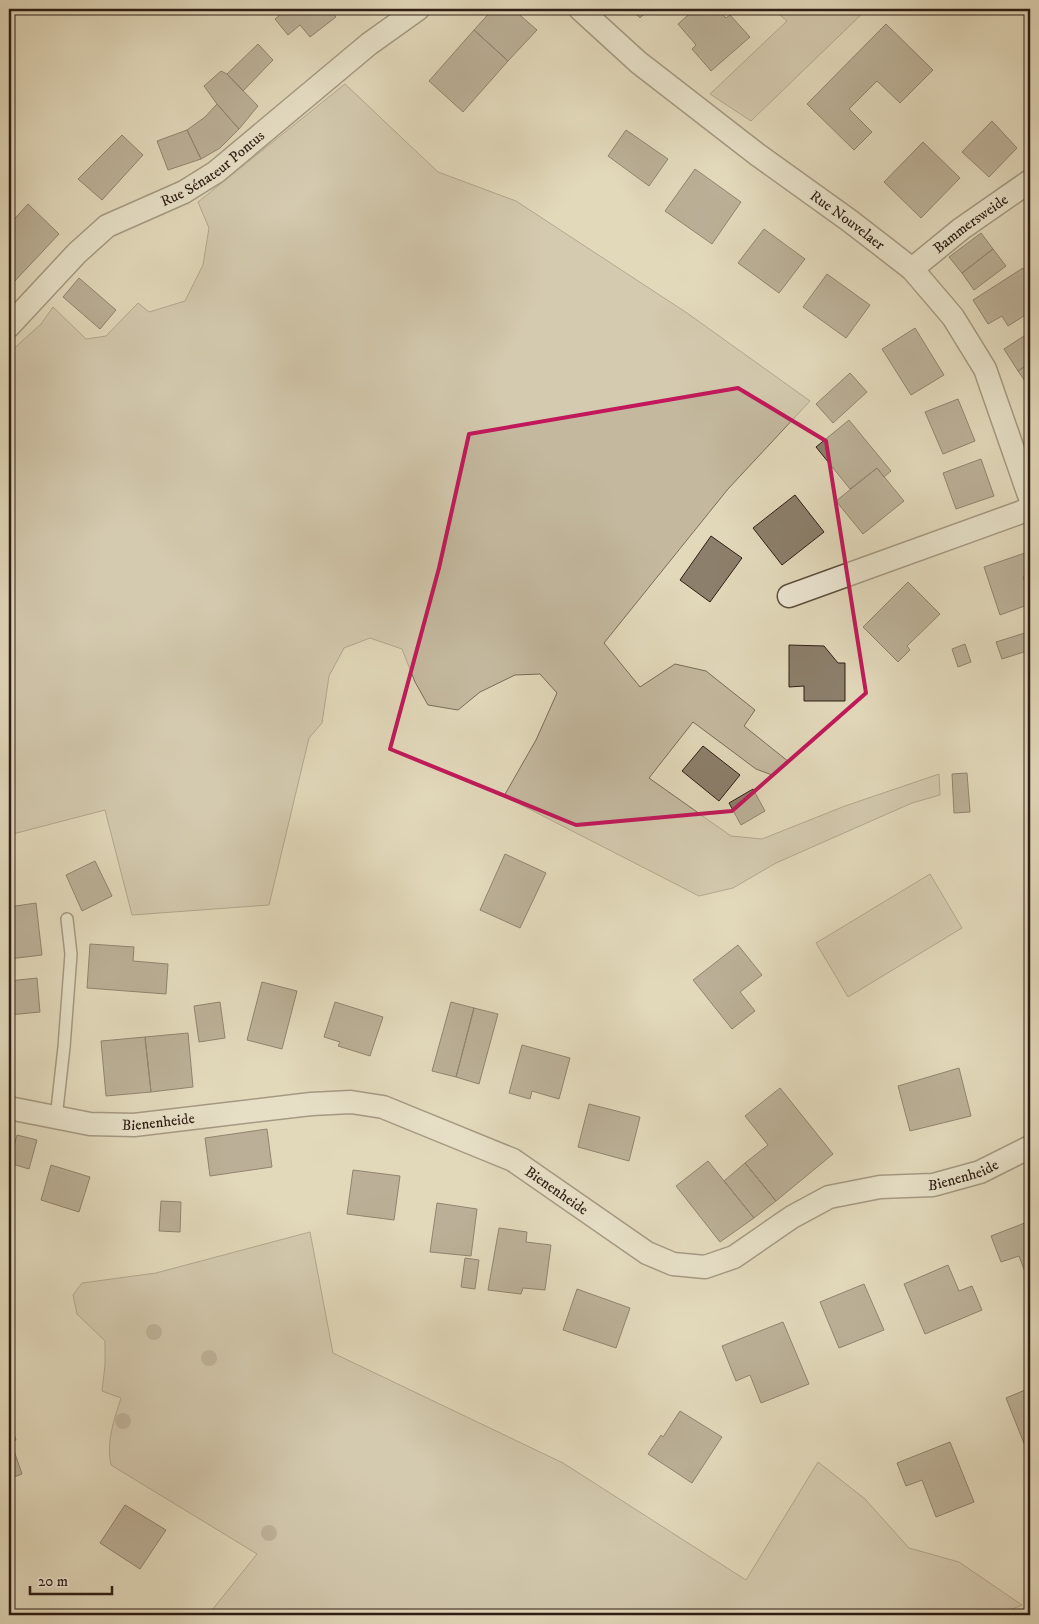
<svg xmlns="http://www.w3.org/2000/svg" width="1039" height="1624" viewBox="0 0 1039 1624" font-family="'IM FELL DW Pica',serif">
<rect width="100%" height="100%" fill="#e2d9bb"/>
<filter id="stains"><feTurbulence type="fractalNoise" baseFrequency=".004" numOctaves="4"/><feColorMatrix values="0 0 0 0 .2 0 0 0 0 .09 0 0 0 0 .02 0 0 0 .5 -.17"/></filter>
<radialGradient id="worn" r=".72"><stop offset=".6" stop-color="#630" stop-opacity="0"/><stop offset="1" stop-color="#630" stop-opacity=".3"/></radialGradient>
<path fill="#c4b99f" stroke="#7a6c5a" d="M 773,9 L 867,9 L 751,121 L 710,94 L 787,21 Z
M 345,84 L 438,172 L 516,201 L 687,313 L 810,401 L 728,489 L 604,643 L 640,687 L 675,664 L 706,671 L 755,710 L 744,726 L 789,762 L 772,775 L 756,769 L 693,722 L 649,778 L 731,836 L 762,839 L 845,806 L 939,774 L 940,795 L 912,803 L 776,863 L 733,888 L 699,896 L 504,796 L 536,740 L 557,693 L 540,674 L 515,675 L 480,692 L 458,710 L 428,705 L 415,682 L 402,649 L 370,638 L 344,648 L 329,676 L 322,723 L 309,738 L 269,905 L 132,915 L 105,810 L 9,835 L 9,353 L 41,324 L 53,307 L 86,339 L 106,336 L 138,303 L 149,312 L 185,301 L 203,265 L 209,228 L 198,202 Z
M 930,874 L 962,928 L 848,997 L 816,943 Z
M 310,1232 L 333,1353 L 563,1463 L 746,1580 L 818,1462 L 865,1499 L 909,1548 L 959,1562 L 1022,1605 L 998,1615 L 208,1615 L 257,1554 L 111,1465 C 106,1442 114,1420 121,1398 L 102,1391 L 105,1365 L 105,1341 L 77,1314 L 73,1295 L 82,1283 L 156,1273 Z"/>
<path fill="#8c7f6b" stroke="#2f1e15" d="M 272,9 L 329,9 L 336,17 L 310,37 L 300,25 L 288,35 L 275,19 L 279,16 Z
M 493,9 L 513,9 L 537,30 L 508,61 L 474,30 Z
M 631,9 L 649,9 L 640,18 Z
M 695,9 L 717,9 L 726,18 L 730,15 L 750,37 L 711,71 L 692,49 L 696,45 L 678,24 Z
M 886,24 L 933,70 L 900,103 L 877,81 L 849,109 L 872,132 L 854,150 L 807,104 Z
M 474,30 L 508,61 L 463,112 L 429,81 Z
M 258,44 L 273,60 L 243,91 L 227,74 Z
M 221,71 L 227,74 L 258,106 L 239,129 L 217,104 L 204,86 Z
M 217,104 L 239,129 L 220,148 L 201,159 L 187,130 L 205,117 Z
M 992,121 L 1017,148 L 989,177 L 962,152 Z
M 187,130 L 201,159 L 168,170 L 157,141 Z
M 626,130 L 668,159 L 649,186 L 608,156 Z
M 122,135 L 143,155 L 102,200 L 78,179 Z
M 923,142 L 960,178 L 921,218 L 884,182 Z
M 695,169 L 741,202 L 712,244 L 665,211 Z
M 28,204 L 59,234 L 13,283 L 9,279 L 9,225 Z
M 764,229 L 805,259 L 779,293 L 738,263 Z
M 981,233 L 993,249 L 962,273 L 949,257 Z
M 993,249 L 1006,266 L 974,290 L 962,273 Z
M 1023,268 L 1030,279 L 1030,312 L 1008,326 L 1002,316 L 988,324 L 973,300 Z
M 827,274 L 870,305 L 846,338 L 803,307 Z
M 79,278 L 116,310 L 100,329 L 63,297 Z
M 915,328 L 944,375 L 911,395 L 882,349 Z
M 1030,332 L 1030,363 L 1018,371 L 1004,349 Z
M 1030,363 L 1030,378 L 1025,381 L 1018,371 Z
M 850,373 L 867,392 L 833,423 L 816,404 Z
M 958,399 L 975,441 L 943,454 L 925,412 Z
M 849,420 L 891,471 L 884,477 L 877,468 L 850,489 L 816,447 Z
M 981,459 L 994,496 L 956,509 L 943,473 Z
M 877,468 L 904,501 L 863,534 L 836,501 Z
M 795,495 L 824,532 L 782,565 L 753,528 Z
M 711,536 L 742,558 L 710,602 L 680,580 Z
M 1025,553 L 1030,568 L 1030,574 L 1023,577 L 1030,597 L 1030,604 L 1000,615 L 984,567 Z
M 908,582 L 940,614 L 907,646 L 910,650 L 898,662 L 863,627 Z
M 1028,632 L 1030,639 L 1030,650 L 1002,659 L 996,642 Z
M 965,644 L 971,662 L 958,667 L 952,649 Z
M 789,645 L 824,646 L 838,663 L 845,663 L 845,701 L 804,701 L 804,686 L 789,687 Z
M 703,746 L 740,775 L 719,801 L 682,771 Z
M 967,773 L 970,812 L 954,813 L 952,774 Z
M 753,789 L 765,811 L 741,825 L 729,803 Z
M 505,854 L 546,873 L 520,928 L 480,910 Z
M 95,861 L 112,896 L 82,911 L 66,875 Z
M 36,903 L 42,955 L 9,959 L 9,907 Z
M 90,944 L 134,947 L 133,961 L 168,964 L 166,994 L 87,988 Z
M 738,945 L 762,975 L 740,992 L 755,1011 L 732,1029 L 693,980 Z
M 37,978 L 40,1012 L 9,1015 L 9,981 Z
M 262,982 L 297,991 L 282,1049 L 247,1040 Z
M 220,1002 L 225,1038 L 199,1042 L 194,1006 Z
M 335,1002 L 383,1017 L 370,1056 L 338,1046 L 340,1042 L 324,1037 Z
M 451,1002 L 474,1008 L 456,1077 L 432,1071 Z
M 474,1008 L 498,1014 L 479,1084 L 456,1077 Z
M 188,1033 L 193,1087 L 151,1092 L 145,1037 Z
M 145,1037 L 151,1092 L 106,1096 L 101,1041 Z
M 522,1045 L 570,1058 L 559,1099 L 532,1091 L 530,1099 L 509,1093 Z
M 959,1068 L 971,1116 L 910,1131 L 898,1086 Z
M 780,1088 L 833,1154 L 776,1201 L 745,1163 L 768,1145 L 745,1116 Z
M 589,1104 L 640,1117 L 629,1161 L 578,1147 Z
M 267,1129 L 272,1167 L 210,1176 L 205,1138 Z
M 17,1135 L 37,1140 L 29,1169 L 9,1163 Z
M 708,1161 L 754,1218 L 720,1242 L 676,1186 Z
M 745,1163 L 776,1201 L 754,1218 L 724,1181 Z
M 51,1165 L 90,1177 L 79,1212 L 41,1200 Z
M 353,1170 L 400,1176 L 394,1220 L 347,1214 Z
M 161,1201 L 181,1202 L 180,1232 L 159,1231 Z
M 437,1203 L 477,1209 L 471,1256 L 430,1252 Z
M 1030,1221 L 1030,1285 L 1019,1256 L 1001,1262 L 991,1236 Z
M 499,1228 L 527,1232 L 526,1242 L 551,1245 L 545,1290 L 523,1288 L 521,1294 L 488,1290 Z
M 465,1258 L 479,1260 L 475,1289 L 461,1287 Z
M 948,1265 L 959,1291 L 972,1286 L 982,1310 L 925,1334 L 904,1284 Z
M 864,1284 L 884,1330 L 839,1348 L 820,1302 Z
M 577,1289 L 630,1308 L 616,1348 L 563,1330 Z
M 783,1322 L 809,1384 L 761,1403 L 750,1375 L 736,1381 L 722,1346 Z
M 1030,1388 L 1030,1456 L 1029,1456 L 1006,1398 Z
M 680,1411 L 722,1437 L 692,1483 L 648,1454 L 661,1435 L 663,1437 Z
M 10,1421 L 16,1440 L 11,1442 L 22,1474 L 9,1479 Z
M 950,1442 L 974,1502 L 936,1517 L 922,1480 L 906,1486 L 897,1463 Z
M 125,1505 L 166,1530 L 140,1569 L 100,1543 Z"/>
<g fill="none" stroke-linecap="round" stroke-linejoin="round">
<g stroke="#5c4d3e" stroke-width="14">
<path id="lane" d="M 56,1118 L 64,1047 L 71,954 L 67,919"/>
</g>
<g stroke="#5c4d3e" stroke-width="25">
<g id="street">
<path id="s1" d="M 580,9 L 638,62 L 758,155 L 850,221 L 912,269 L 953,317 L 985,369 L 1030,498"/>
<path id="s2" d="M 912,269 L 961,229 L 1030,181"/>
<path id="s3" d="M 9,326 L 77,253 L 107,226 L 184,192 L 216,172 L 369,44 L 418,9"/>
<path d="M 789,596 L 1030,509"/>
<path id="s4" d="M 9,1108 L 90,1124 L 134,1125 L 311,1104 L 351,1102 L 383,1107 L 513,1160 L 647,1253 L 673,1264 L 705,1267 L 734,1257 L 792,1217 L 829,1197 L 880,1187 L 933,1185 L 980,1172 L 1030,1147"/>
</g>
</g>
<use href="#lane" stroke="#ece6d3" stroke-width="11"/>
<use href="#street" stroke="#ece6d3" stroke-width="22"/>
</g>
<g fill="#988b76">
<circle cx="154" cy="1332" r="8"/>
<circle cx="209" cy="1358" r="8"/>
<circle cx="123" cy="1421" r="8"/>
<circle cx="269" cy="1533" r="8"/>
</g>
<path d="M0 0H1039V1624H0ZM 738,388 L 826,441 L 866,693 L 732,811 L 576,825 L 390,749 L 439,568 L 469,434 Z" fill="#e2d9bb" fill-opacity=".55" fill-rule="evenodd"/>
<path fill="none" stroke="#c2185b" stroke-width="4" stroke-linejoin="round" d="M 738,388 L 826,441 L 866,693 L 732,811 L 576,825 L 390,749 L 439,568 L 469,434 Z"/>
<g text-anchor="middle" stroke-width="4.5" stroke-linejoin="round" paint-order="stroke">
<g font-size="15" fill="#2f1e15" stroke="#ece6d3">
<text dy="5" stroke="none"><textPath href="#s3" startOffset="261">Rue Sénateur Pontus</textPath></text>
<text dy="5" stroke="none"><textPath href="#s1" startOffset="341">Rue Nouvelaer</textPath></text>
<text dy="5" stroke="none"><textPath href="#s2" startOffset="74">Bammersweide</textPath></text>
<text dy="5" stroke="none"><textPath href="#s4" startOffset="151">Bienenheide</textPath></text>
<text dy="5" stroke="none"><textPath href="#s4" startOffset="1021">Bienenheide</textPath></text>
<text dy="5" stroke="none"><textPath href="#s4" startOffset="571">Bienenheide</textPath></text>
</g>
</g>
<rect width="1039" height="1624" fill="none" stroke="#e2d9bb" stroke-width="30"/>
<rect x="10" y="10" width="1019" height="1604" fill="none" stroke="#2f1e15" stroke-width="2.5"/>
<rect x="15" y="15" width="1009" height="1594" fill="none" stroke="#2f1e15"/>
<path d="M30 1586v8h82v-8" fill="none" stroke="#2f1e15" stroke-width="2.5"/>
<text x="38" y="1586" font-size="15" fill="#2f1e15" stroke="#ece6d3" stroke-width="4" paint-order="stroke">20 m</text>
<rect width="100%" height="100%" filter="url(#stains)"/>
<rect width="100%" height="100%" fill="url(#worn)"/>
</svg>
